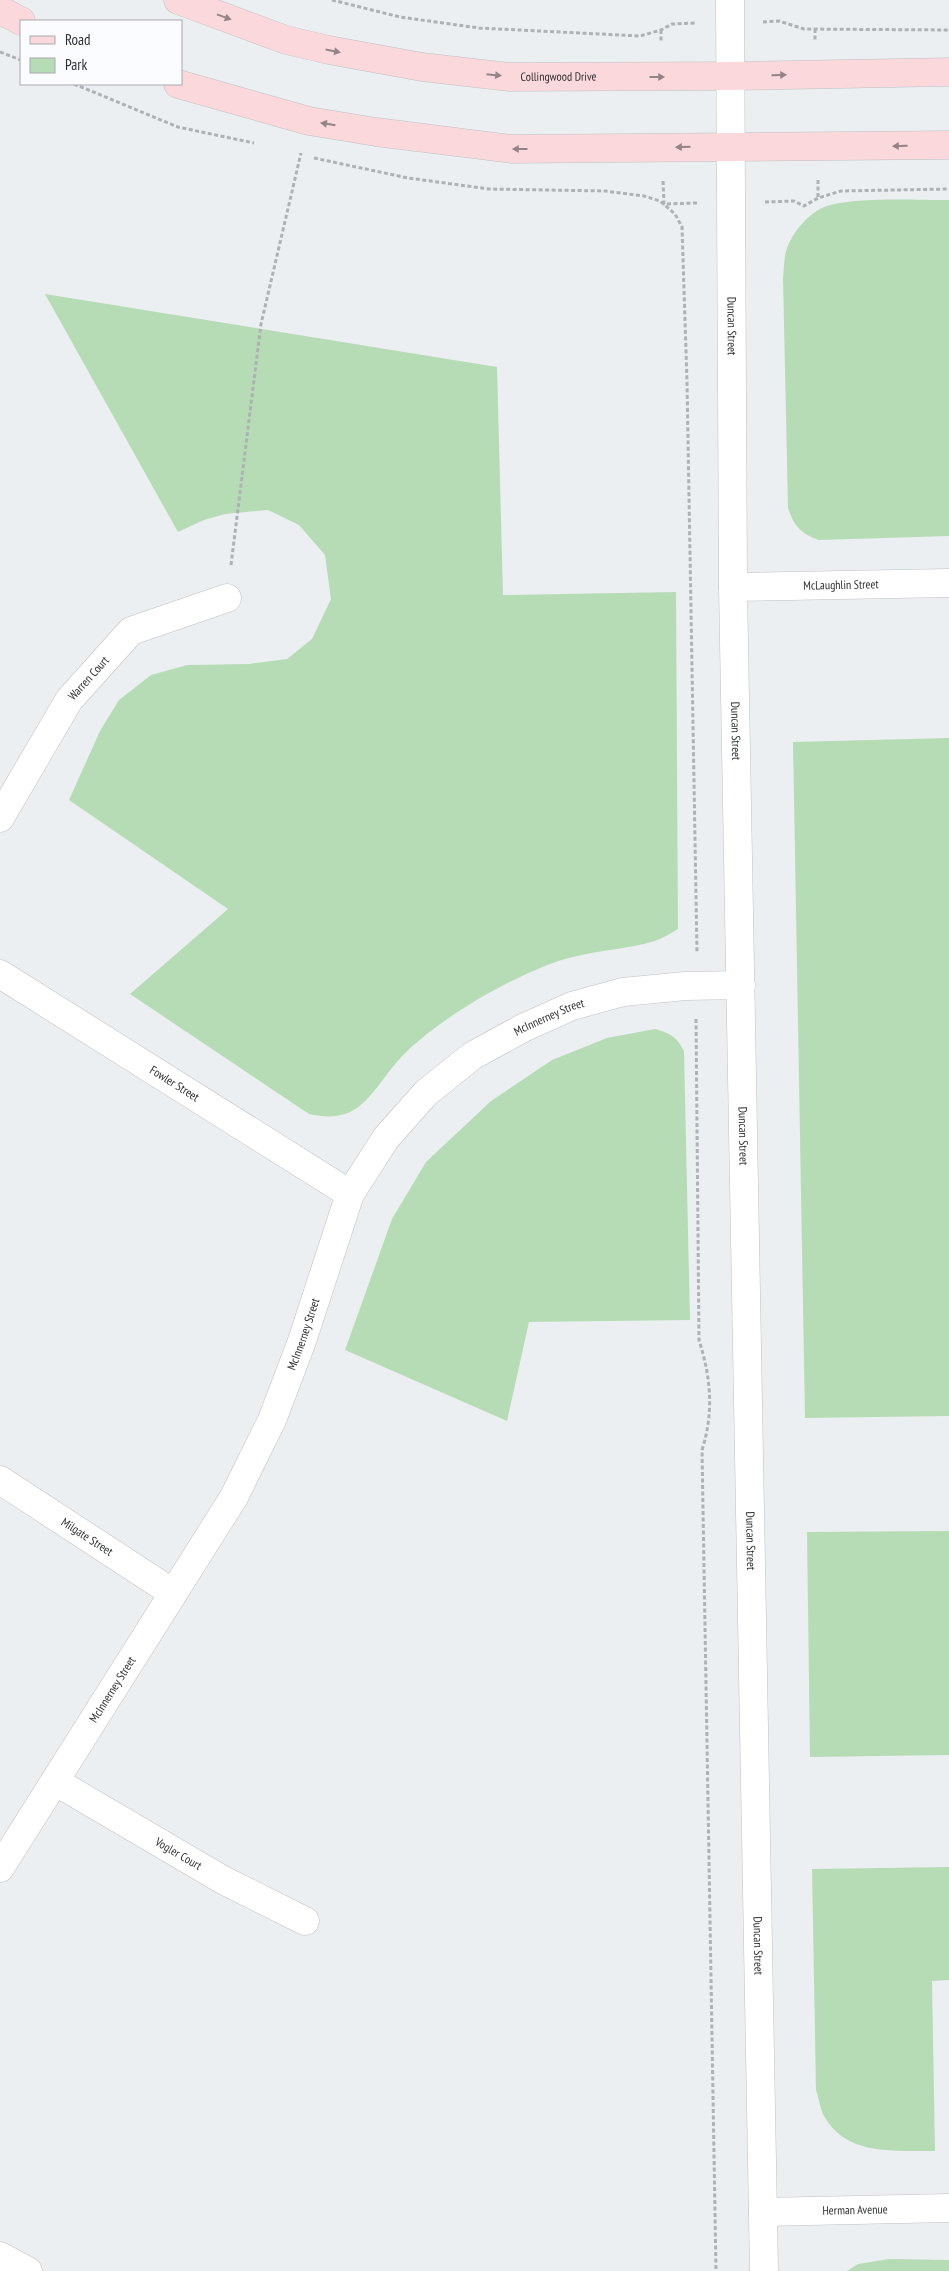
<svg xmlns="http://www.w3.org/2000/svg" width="949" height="2271" viewBox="0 0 949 2271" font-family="'PT Sans Narrow',sans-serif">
<rect width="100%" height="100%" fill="#eceff2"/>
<path fill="#b6dcb5" d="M 949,200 L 949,536 L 819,540 C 801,534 794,526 788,508 L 783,278 C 784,269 784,256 787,248 C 794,230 811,210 830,205 C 862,197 915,200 949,200 Z
M 45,294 L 497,367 L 503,595 L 676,592 L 678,929 C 671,933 663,938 655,941 C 628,949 599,950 573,957 C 522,969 429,1023 396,1063 C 368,1097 358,1125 309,1114 L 130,994 L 228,909 L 69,800 L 100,731 L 119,700 L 151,675 L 187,665 L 249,664 L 287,659 L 312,639 L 331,599 L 325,555 L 299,525 L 268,510 L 225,514 L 204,520 L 178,532 Z
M 949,738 L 949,1416 L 805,1418 L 793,742 Z
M 655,1029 C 670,1033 677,1037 684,1051 L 690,1320 L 529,1322 L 507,1421 L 345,1350 L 392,1219 L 426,1162 L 491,1101 L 552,1060 L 607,1038 Z
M 949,1531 L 949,1755 L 810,1757 L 807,1532 Z
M 949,1867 L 949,1980 L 932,1981 L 935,2151 C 895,2150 847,2157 824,2116 C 820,2109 819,2098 816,2090 L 812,1869 Z
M 889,2259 L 949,2260 L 949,2271 L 847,2271 L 858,2264 Z"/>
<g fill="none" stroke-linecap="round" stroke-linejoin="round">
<g stroke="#bec1c3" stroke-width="29">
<g id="minor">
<path id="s1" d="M 730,0 L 733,587 L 764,2271"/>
<path id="s2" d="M 733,587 L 949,583"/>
<path id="s3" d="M 0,818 L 69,700 L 131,631 L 227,598"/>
<path id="s4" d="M 0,974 L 350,1194"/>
<path id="s5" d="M 0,1480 L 173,1593"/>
<path id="s6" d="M 56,1782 L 223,1880 L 305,1921"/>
<path id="s7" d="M 0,1868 L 234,1497 L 272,1420 L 302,1341 L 350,1194 L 386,1138 L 426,1093 L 472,1056 L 523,1028 L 572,1006 L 623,992 L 685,986 L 741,985"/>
<path id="s8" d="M 763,2212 L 949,2208"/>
<path d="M 0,2256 L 28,2271"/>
</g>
</g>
<g stroke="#bec1c3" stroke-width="29">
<g id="secondary">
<path id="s9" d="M 178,0 L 286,40 L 329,50 L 422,67 L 510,77 L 731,76 L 949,72"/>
<path d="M 0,10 L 21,21"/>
<path d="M 178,84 L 309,121 L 376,132 L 512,149 L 949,145"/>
</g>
</g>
<path stroke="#afb2b4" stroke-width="3" stroke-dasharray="4 2.5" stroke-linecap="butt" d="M 332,0 L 400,17 L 479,28 L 640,36 L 661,30 L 672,24 L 697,23
M 763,22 L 779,21 L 804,29 L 949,30
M 815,29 L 815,41
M 661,30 L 661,42
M 0,52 L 21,60
M 74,84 L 178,127 L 254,143
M 314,158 L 408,178 L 489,189 L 605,191 L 644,196 L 660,201 L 675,214 L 682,227 L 687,382 L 697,953
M 818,180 L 818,198
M 663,181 L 664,204 L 697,203
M 765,202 L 794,201 L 804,206 L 818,198 L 841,191 L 949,189
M 231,565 L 261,324 L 301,153
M 696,1019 L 699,1340 C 711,1378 714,1412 702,1450 L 716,2271"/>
<use href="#minor" stroke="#fff" stroke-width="28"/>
<use href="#secondary" stroke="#fbd8dc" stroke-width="28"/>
</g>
<defs><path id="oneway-solid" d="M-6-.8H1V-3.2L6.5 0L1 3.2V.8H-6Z" transform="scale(1.25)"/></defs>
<g fill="#948486">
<use href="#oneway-solid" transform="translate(224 17) rotate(20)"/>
<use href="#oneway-solid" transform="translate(333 51) rotate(11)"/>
<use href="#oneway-solid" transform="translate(494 75) rotate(6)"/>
<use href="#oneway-solid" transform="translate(779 75) rotate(-1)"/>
<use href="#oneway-solid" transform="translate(657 77)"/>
<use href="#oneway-solid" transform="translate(328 124) rotate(-171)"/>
<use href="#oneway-solid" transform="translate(900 146) rotate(179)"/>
<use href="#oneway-solid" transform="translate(683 147) rotate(179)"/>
<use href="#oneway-solid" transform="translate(520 149) rotate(180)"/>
</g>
<g text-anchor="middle" stroke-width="5" stroke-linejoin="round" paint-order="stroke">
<g font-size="12" fill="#2e2f30" stroke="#fafcff">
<text dy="4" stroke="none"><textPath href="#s9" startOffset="391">Collingwood Drive</textPath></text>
<text dy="4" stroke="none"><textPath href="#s1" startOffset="326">Duncan Street</textPath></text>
<text dy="4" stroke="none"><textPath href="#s2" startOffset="108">McLaughlin Street</textPath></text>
<text dy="4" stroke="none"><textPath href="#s3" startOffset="166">Warren Court</textPath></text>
<text dy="4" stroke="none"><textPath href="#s1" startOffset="731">Duncan Street</textPath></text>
<text dy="4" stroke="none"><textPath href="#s7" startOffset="1036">McInnerney Street</textPath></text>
<text dy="4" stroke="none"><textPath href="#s4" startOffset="206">Fowler Street</textPath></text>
<text dy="4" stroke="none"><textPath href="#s1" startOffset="1136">Duncan Street</textPath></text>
<text dy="4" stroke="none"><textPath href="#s7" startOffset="616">McInnerney Street</textPath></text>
<text dy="4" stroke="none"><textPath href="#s5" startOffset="104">Milgate Street</textPath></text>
<text dy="4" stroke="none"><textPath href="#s1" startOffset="1541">Duncan Street</textPath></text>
<text dy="4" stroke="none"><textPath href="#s7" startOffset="211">McInnerney Street</textPath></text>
<text dy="4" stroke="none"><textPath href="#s6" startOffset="142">Vogler Court</textPath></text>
<text dy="4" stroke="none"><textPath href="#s1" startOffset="1946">Duncan Street</textPath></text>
<text dy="4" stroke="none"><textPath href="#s8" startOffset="92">Herman Avenue</textPath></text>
</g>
</g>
<rect x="20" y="20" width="162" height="65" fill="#fafcff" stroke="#a8aaac"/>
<rect x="30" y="36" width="25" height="8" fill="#fbd8dc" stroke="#a8aaac"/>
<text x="65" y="45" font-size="15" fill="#2e2f30">Road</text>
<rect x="30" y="58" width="25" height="15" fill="#b6dcb5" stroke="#a8aaac"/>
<text x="65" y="70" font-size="15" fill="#2e2f30">Park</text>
</svg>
